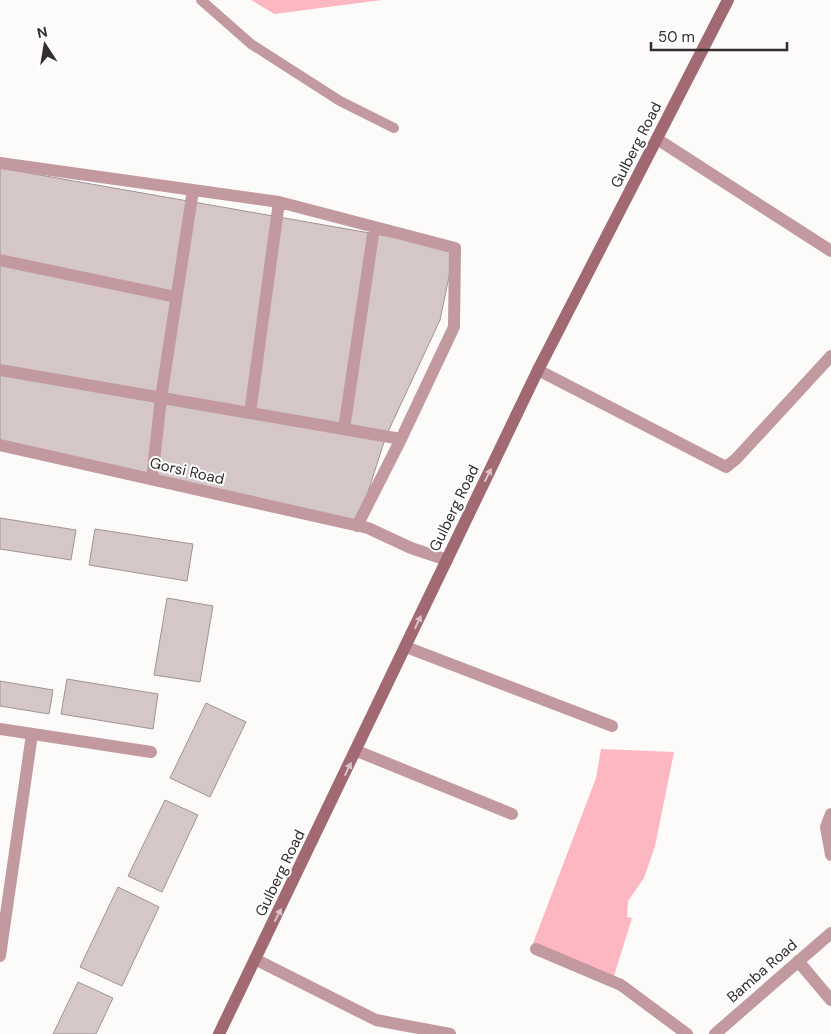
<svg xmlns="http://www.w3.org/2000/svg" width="831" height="1034" viewBox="0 0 831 1034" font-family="'DM Sans',sans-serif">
<rect width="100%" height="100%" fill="#fdfafa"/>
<path fill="#fcb7c0" d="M 251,0 L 382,0 L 274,14 Z
M 601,749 L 674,752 L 655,846 L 644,878 L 628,901 L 627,917 L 632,918 L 614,976 L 532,946 L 596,778 Z"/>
<path fill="#d5c7c8" stroke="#a19395" d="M 0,168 L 455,248 L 440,320 L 386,436 L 357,526 L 0,445 Z
M 0,518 L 76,530 L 71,560 L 0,549 Z
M 95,529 L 193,544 L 187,581 L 89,565 Z
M 167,598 L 213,606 L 200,682 L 154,675 Z
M 67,679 L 158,694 L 153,729 L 61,714 Z
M 0,681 L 53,690 L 49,714 L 0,706 Z
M 206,703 L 246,722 L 210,797 L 170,778 Z
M 165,800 L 198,815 L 162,892 L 128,876 Z
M 118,887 L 159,907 L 122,986 L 80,967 Z
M 78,982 L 113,998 L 96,1034 L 53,1034 Z"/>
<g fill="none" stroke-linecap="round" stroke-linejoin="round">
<path stroke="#c1999e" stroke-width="10" d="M 201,0 L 251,44 L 340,101 L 394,128"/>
<path stroke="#c1999e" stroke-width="12" d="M 657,139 L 831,251
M 0,163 L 279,202 L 455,248 L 454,327 L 401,439 L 357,526
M 0,260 L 176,297
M 0,370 L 401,439
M 538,370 L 726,467 L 736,459 L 831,356
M 250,413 L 279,202
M 344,429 L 374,228
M 0,445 L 368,528 L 411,548 L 447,560
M 152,479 L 161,398 L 193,190
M 406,647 L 612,726
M 0,729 L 151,752
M 357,751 L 512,814
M 831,814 L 826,827 L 831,855
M 536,949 L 621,985 L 687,1034
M 0,956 L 32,734
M 255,959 L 376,1020 L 450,1034
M 798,961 L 831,1000
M 715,1034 L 831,933"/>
<path stroke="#a16a72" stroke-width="12" d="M 219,1034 L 538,370 L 728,0"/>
</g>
<defs><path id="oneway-solid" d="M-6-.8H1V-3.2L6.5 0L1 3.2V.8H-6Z" transform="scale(1.25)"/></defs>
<g fill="#d9c3c7">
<use href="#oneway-solid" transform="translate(488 475) rotate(-64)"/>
<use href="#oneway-solid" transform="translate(418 622) rotate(-65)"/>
<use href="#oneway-solid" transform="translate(348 769) rotate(-64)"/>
<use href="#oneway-solid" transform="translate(278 915) rotate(-63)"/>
</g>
<g text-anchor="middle" stroke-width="4" stroke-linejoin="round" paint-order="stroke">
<g font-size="15" fill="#332d2e" stroke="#fff">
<text transform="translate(636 145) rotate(-63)" y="5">Gulberg Road</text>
<text transform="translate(187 471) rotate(13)" y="5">Gorsi Road</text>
<text transform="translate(454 508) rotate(-64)" y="5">Gulberg Road</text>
<text transform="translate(280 873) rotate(-64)" y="5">Gulberg Road</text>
<text transform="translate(762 971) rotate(-41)" y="5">Bamba Road</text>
</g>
</g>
<g transform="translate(45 45) rotate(348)" stroke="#ffffff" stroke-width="4" paint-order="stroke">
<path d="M0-4L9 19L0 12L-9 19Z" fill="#332d2e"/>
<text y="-8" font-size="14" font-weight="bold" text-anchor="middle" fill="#332d2e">N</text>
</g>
<path d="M651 42v8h136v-8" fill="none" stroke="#332d2e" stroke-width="2.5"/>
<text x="658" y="42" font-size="15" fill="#332d2e" stroke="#ffffff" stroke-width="4" paint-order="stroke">50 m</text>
</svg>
